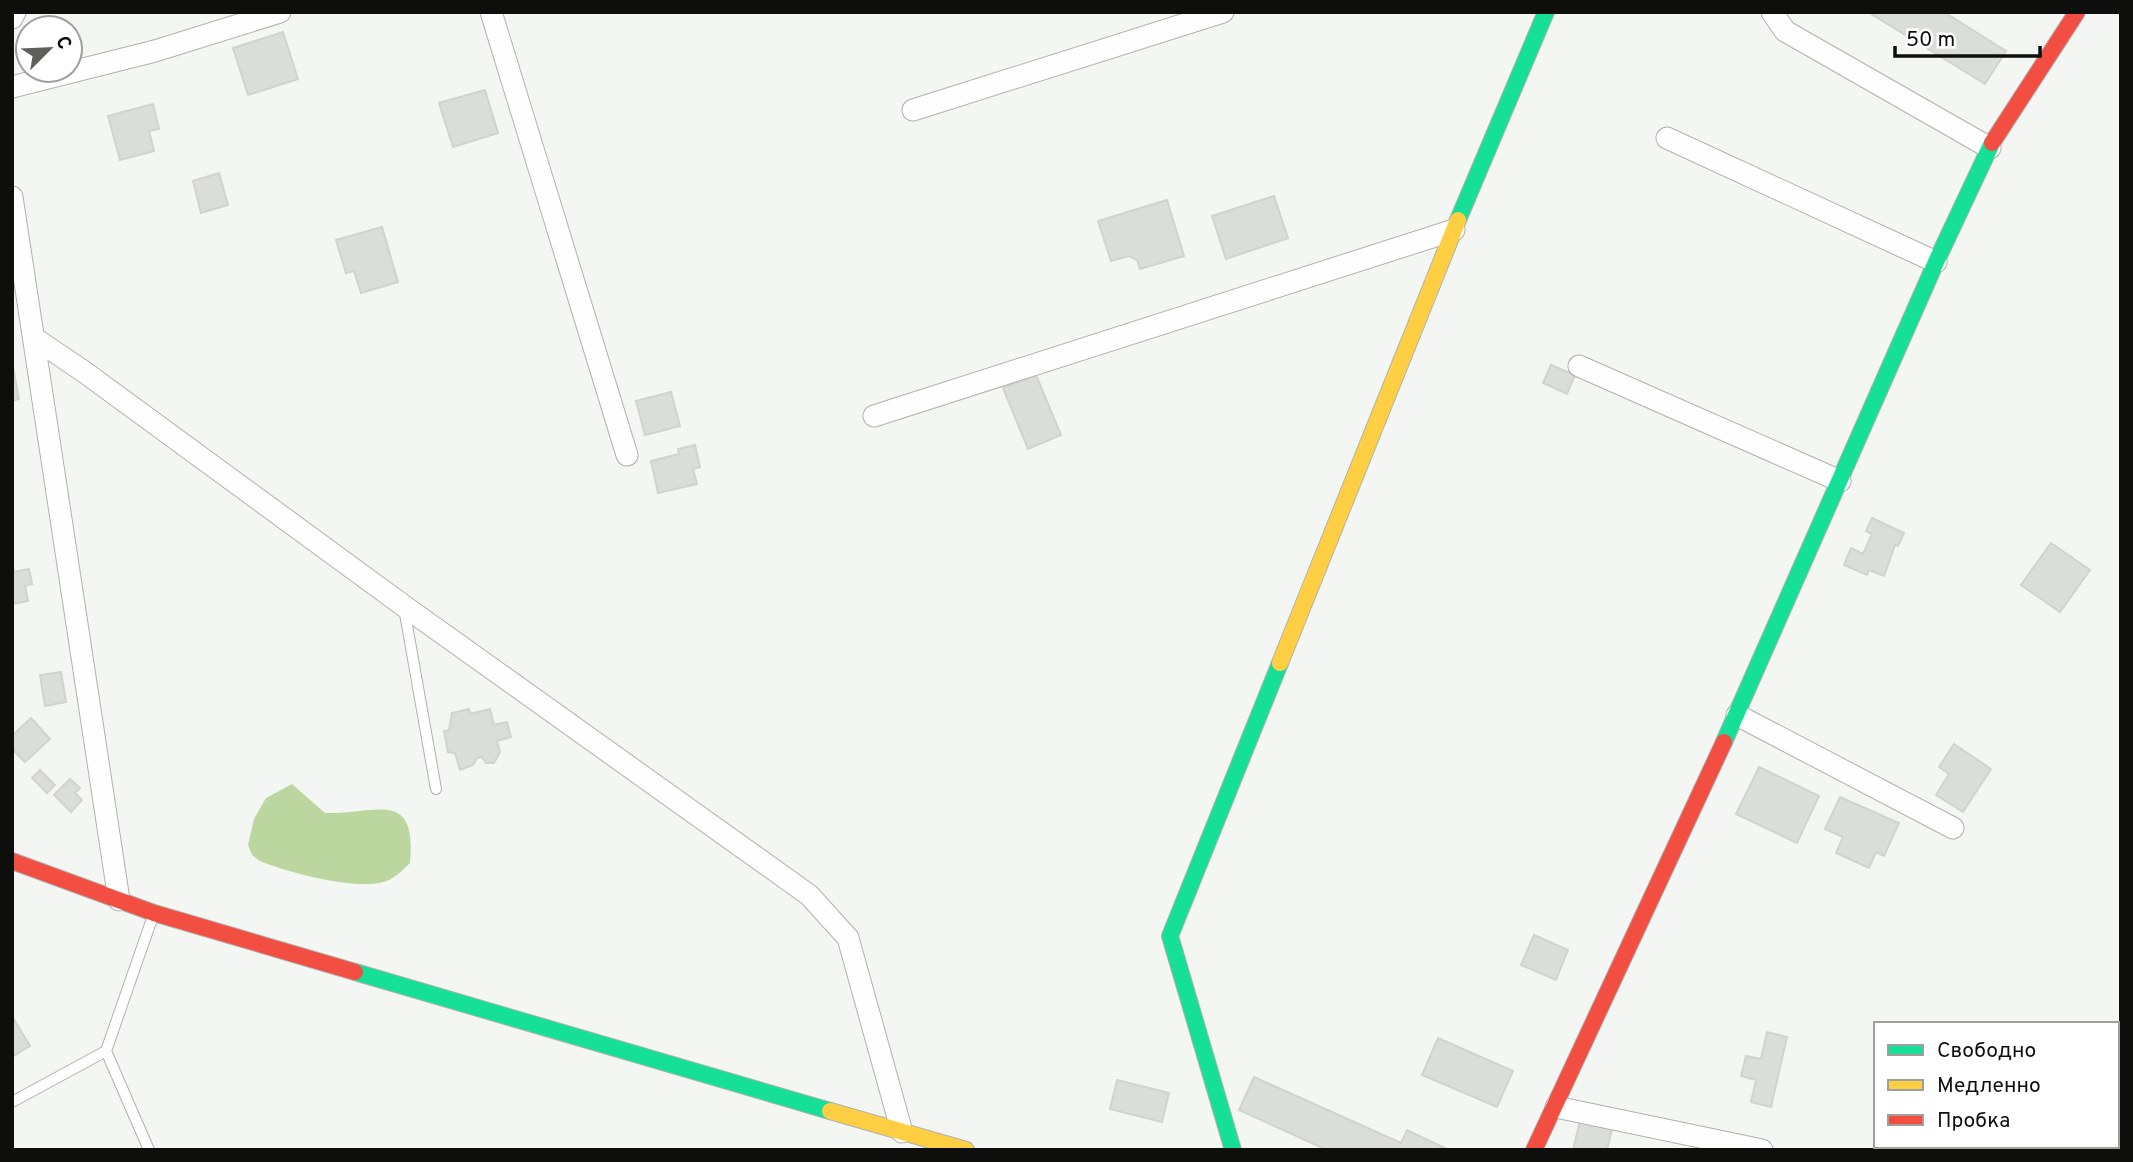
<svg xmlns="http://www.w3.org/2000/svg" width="2133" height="1162" viewBox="0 0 2133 1162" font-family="Overpass,sans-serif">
<rect width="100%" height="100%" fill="#f4f6f3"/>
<path fill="#bbd79f" d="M 292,784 L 325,813 C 375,815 417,787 410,863 C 404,869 397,876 389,880 C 363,893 286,872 260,861 L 252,855 L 248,845 L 254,819 L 266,798 Z"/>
<path fill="#dbdddb" stroke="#d2d3d1" stroke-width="2" d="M 1868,12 L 1944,12 L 2006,51 L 1985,84 Z
M 283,32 L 298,79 L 248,95 L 233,48 Z
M 485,90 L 498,133 L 453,147 L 439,103 Z
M 153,104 L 159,129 L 149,131 L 154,151 L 120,160 L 108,116 Z
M 219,173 L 228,205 L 201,213 L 193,181 Z
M 1274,196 L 1288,238 L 1226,259 L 1212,216 Z
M 1167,200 L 1184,256 L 1140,269 L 1137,260 L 1129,256 L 1111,261 L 1098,221 Z
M 382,227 L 398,282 L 361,293 L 354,271 L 346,273 L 336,240 Z
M 12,361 L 19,399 L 12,401 Z
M 1551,365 L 1575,375 L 1567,394 L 1543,383 Z
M 1036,375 L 1061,435 L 1028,449 L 1003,388 Z
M 671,392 L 680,426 L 645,435 L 636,401 Z
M 695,445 L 700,467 L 693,469 L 697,484 L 658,493 L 651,461 L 679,454 L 678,449 Z
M 1872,518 L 1904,533 L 1898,546 L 1895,545 L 1884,576 L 1869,570 L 1867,575 L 1844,565 L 1851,548 L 1863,554 L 1872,534 L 1866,531 Z
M 2051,543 L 2090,570 L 2060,612 L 2021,585 Z
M 12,562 L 14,572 L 29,569 L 32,584 L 25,586 L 28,601 L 12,604 Z
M 61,672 L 66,702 L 45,706 L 40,675 Z
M 469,709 L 470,714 L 490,709 L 494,725 L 507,722 L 511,737 L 497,741 L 500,752 L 494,763 L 486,763 L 482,757 L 477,758 L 473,765 L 460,770 L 455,753 L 448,752 L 444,731 L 449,730 L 452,713 Z
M 31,718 L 50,739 L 25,762 L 12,749 L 12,736 Z
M 1954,744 L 1991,769 L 1963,812 L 1936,795 L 1949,774 L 1939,767 Z
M 1759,767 L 1819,796 L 1797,843 L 1736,814 Z
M 40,770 L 55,785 L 47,793 L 32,778 Z
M 70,779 L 80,788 L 75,793 L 82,800 L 71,812 L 54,795 Z
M 1840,797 L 1899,823 L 1884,856 L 1876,852 L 1869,868 L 1836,853 L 1843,837 L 1825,829 Z
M 1534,935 L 1568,950 L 1556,980 L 1521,965 Z
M 13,1018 L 30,1046 L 12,1057 L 12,1019 Z
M 1767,1032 L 1787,1037 L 1771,1107 L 1751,1102 L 1756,1080 L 1741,1076 L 1746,1056 L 1761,1059 Z
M 1438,1038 L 1513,1071 L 1497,1107 L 1422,1075 Z
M 1254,1077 L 1401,1143 L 1407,1130 L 1449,1150 L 1327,1150 L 1239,1110 Z
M 1117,1080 L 1169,1093 L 1162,1122 L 1110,1109 Z
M 1580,1121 L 1612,1129 L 1607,1150 L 1573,1150 Z"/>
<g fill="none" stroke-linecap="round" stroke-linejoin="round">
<g stroke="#b0b2af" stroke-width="12">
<path id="lane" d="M 404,608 L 436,789
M 106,1051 L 149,1150
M 12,1102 L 106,1051 L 154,913"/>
</g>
<g stroke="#b0b2af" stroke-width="23">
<path id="street" d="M 491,12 L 627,455
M 1772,12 L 1785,31 L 1990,148
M 12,18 L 15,12
M 12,87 L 155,51 L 280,12
M 913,110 L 1223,12
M 1667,138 L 1936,262
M 12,197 L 119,900
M 34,338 L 83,371 L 404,606 L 809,895 L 848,938 L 902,1132
M 1579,366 L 1840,481
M 874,416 L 1454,230
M 1737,715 L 1953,828
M 1556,1107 L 1762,1150"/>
</g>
<g stroke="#b0b2af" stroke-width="18">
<path id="fast" d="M 1458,220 L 1546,12
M 1724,742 L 1936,262 L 1992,143
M 355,972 L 830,1111
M 1233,1150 L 1170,936 L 1280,663"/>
</g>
<g stroke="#b0b2af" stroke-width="18">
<path id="slow" d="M 1280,663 L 1458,220
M 830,1111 L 966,1150"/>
</g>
<g stroke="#b0b2af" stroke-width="18">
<path id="jam" d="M 1992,143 L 2077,12
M 12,861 L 154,913 L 355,972
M 1534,1150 L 1724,742"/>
</g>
<use href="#lane" stroke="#fdfefd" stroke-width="10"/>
<use href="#street" stroke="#fdfefd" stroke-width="21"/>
<use href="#fast" stroke="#16e098" stroke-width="16"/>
<use href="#slow" stroke="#ffcf43" stroke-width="16"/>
<use href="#jam" stroke="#f24e42" stroke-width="16"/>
</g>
<rect width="2133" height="1162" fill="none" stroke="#0e0f0d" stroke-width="28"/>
<rect x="1874" y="1022" width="245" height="126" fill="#ffffff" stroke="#9f9f9e" stroke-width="2"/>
<rect x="1888" y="1045" width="35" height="10" fill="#16e098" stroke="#9f9f9e" stroke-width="2"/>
<text x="1937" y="1057" font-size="21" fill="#0e0f0d">Свободно</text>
<rect x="1888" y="1080" width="35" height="10" fill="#ffcf43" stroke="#9f9f9e" stroke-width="2"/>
<text x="1937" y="1092" font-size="21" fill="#0e0f0d">Медленно</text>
<rect x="1888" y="1115" width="35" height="10" fill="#f24e42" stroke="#9f9f9e" stroke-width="2"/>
<text x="1937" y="1127" font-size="21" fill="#0e0f0d">Пробка</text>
<g transform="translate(49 49) rotate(66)"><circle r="33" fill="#ffffff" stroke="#9f9f9e" stroke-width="2"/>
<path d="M0-5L12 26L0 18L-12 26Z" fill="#5e605e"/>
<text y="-10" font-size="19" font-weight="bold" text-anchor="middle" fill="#0e0f0d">С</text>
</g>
<path d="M1895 46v10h145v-10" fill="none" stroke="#0e0f0d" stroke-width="3.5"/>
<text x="1906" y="46" font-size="21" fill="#0e0f0d" stroke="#ffffff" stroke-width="5" paint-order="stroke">50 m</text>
</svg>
